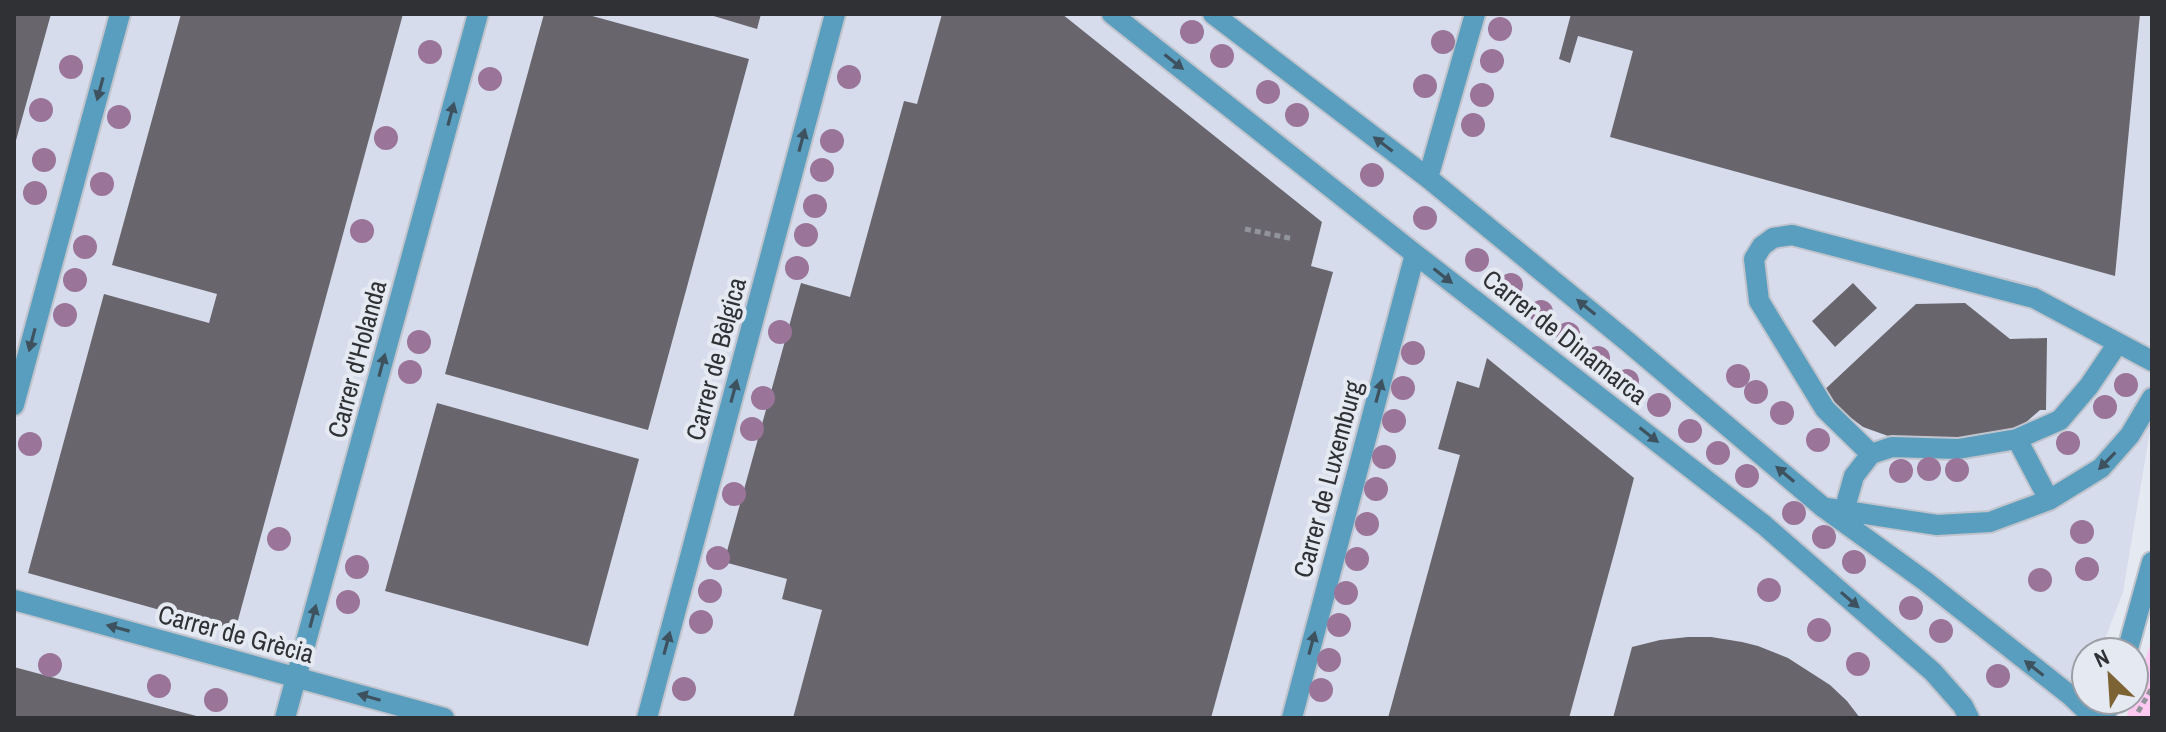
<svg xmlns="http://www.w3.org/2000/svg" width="2166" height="732" viewBox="0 0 2166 732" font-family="'Archivo Narrow',sans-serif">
<rect width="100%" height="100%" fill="#e5e9f2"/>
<path fill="#d6dcec" d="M 14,14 L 2152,14 L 2152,419 L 2123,592 L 2100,652 L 2086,652 L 2086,689 L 2075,718 L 14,718 Z"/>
<path fill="#fec9f1" d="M 2152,639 L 2152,718 L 2130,718 L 2127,715 L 2132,700 L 2134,700 L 2134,693 Z"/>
<path fill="#68656d" d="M 14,14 L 51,14 L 15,144 L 14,144 Z
M 181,14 L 403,14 L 235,631 L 28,573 L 104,294 L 209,323 L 217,294 L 112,265 Z
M 544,14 L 585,14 L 749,59 L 648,430 L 445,374 Z
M 707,14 L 761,14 L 757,29 Z
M 942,14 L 1062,14 L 1322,222 L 1311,266 L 1333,272 L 1211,718 L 793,718 L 822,610 L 782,599 L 787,579 L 724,562 L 801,283 L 850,297 L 904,101 L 917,104 Z
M 1571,14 L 2140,14 L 2115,276 L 1610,137 L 1633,51 L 1578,36 L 1570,63 L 1559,59 Z
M 1853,283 L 1877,308 L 1835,347 L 1812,321 Z
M 1965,303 L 2010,339 L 2047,338 L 2046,410 L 2040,410 L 2024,424 L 1973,444 L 1916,446 L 1863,427 L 1820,394 L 1916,304 Z
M 1487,358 L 1634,478 L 1617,543 L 1569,718 L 1388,718 L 1460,455 L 1438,449 L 1457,381 L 1479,388 Z
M 437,403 L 639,459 L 588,646 L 385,591 Z
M 1688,637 L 1711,637 L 1742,642 L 1758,646 L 1788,658 L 1830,685 L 1847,701 L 1860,718 L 1613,718 L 1632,647 L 1660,640 Z
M 14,667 L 200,717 L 200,718 L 14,718 Z"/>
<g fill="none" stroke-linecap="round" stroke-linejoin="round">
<g stroke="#c1c4cc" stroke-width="24">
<path id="minor" d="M 1112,14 L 1415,254 L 1764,525 L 1933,672 L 1963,706 L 1969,718
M 1213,14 L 1428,178 L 1628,342 L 1824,508 L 1925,581 L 2071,696 L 2094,718
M 1428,178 L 1475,14
M 14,405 L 120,14
M 2017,439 L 2049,500
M 1871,454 L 1825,409 L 1759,301 L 1754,259 L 1762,246 L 1773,238 L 1792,235 L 2034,298 L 2152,361
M 1827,508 L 1937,525 L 1990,522 L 2049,500 L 2101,468 L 2130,435 L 2152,398
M 1844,511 L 1854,476 L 1871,454 L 1892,447 L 1958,449 L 2017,439 L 2060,420 L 2089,386 L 2118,343
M 14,600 L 444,718
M 2127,652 L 2152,562
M 285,718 L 478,14
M 647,718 L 835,14
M 1292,718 L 1415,254
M 2104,718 L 2111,700"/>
</g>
<path stroke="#92949b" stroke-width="5" stroke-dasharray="6 4" stroke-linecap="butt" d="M 1245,229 L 1294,239
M 2138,712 L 2152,688"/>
<use href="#minor" stroke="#5a9ebf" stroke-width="20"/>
</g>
<g fill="#9a7499">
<circle cx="1500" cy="29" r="12"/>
<circle cx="1192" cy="32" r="12"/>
<circle cx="1443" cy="42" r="12"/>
<circle cx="430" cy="52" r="12"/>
<circle cx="1222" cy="56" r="12"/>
<circle cx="1492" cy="61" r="12"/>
<circle cx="71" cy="67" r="12"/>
<circle cx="849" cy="77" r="12"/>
<circle cx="490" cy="79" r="12"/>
<circle cx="1425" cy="86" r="12"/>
<circle cx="1268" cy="92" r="12"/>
<circle cx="1482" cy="95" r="12"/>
<circle cx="41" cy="110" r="12"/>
<circle cx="1297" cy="115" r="12"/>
<circle cx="119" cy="117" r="12"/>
<circle cx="1473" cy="125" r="12"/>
<circle cx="386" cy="138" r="12"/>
<circle cx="832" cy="141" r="12"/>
<circle cx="44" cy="160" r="12"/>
<circle cx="822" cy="170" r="12"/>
<circle cx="1372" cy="175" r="12"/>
<circle cx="102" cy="184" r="12"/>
<circle cx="35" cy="193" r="12"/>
<circle cx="815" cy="206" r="12"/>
<circle cx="1425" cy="218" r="12"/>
<circle cx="362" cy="231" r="12"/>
<circle cx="806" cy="235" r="12"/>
<circle cx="85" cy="247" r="12"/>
<circle cx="1477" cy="260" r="12"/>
<circle cx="797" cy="268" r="12"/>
<circle cx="75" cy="280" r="12"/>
<circle cx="1511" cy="285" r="12"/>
<circle cx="1541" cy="312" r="12"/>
<circle cx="65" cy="315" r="12"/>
<circle cx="780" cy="332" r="12"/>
<circle cx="1568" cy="334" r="12"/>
<circle cx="419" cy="342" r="12"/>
<circle cx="1413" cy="353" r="12"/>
<circle cx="1598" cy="358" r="12"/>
<circle cx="410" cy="372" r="12"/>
<circle cx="1738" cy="376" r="12"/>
<circle cx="1627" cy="381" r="12"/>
<circle cx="2126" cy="385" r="12"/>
<circle cx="1403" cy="388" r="12"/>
<circle cx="1756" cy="392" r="12"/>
<circle cx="763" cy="398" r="12"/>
<circle cx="1659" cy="405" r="12"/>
<circle cx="2105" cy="407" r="12"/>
<circle cx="1782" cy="413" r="12"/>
<circle cx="1394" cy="421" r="12"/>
<circle cx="752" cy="429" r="12"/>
<circle cx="1690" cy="431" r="12"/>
<circle cx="1818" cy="440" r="12"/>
<circle cx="2068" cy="443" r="12"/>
<circle cx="30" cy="444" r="12"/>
<circle cx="1718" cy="453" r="12"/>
<circle cx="1384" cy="457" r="12"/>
<circle cx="1929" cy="469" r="12"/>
<circle cx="1957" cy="470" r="12"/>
<circle cx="1901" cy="471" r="12"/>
<circle cx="1747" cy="476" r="12"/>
<circle cx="1376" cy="489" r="12"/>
<circle cx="734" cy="494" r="12"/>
<circle cx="1794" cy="513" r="12"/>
<circle cx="1367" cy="524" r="12"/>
<circle cx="2082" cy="532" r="12"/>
<circle cx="1824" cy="537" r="12"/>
<circle cx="279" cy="539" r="12"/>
<circle cx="718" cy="558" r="12"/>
<circle cx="1357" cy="559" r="12"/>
<circle cx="1854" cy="562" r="12"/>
<circle cx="357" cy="567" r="12"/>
<circle cx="2087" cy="569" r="12"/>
<circle cx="2040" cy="580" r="12"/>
<circle cx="1769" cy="590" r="12"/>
<circle cx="710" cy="591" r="12"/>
<circle cx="1346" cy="593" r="12"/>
<circle cx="348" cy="602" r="12"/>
<circle cx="1911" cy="608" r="12"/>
<circle cx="701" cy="622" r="12"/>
<circle cx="1339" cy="625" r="12"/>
<circle cx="1819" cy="630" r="12"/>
<circle cx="1941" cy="631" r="12"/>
<circle cx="1329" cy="660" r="12"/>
<circle cx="1858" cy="664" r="12"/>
<circle cx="50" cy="665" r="12"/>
<circle cx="1998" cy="676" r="12"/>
<circle cx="159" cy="686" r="12"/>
<circle cx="684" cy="689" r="12"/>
<circle cx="1321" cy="690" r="12"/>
<circle cx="216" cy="700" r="12"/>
</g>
<defs><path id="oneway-solid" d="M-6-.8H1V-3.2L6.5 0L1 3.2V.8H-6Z" transform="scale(2)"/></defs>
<g fill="#3d525e">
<use href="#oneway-solid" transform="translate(1174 62) rotate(38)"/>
<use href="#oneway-solid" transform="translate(100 89) rotate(105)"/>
<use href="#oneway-solid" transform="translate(451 114) rotate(-75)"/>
<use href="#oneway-solid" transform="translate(802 140) rotate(-75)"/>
<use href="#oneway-solid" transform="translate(1383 144) rotate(-143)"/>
<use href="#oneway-solid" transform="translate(1443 276) rotate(38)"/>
<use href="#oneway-solid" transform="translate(1586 307) rotate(-141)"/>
<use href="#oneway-solid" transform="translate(32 340) rotate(105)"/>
<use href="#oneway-solid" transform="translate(382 365) rotate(-75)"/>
<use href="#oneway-solid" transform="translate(734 391) rotate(-75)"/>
<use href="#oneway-solid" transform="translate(1379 391) rotate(-75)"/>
<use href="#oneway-solid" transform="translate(1649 435) rotate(38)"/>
<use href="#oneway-solid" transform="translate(2107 461) rotate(134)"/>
<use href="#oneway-solid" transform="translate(1785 474) rotate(-140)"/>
<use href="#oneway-solid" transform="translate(1850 600) rotate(41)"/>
<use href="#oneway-solid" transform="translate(313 616) rotate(-75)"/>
<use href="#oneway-solid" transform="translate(118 628) rotate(-165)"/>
<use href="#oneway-solid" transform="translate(667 643) rotate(-75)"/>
<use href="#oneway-solid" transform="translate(1312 643) rotate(-75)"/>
<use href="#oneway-solid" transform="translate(2034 668) rotate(-142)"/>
<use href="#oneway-solid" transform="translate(369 697) rotate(-164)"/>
</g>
<g text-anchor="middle" stroke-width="8" stroke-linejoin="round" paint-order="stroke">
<g font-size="26" fill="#303134" stroke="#e5e9f2">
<text transform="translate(1565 337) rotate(38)" y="9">Carrer de Dinamarca</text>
<text transform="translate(357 359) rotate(-75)" y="9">Carrer d'Holanda</text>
<text transform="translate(716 359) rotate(-75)" y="9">Carrer de Bèlgica</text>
<text transform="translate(1328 479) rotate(-75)" y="9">Carrer de Luxemburg</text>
<text transform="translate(236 634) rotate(15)" y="9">Carrer de Grècia</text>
</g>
</g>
<rect width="2166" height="732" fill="none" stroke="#303134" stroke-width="32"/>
<g transform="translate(2110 676) rotate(335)"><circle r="38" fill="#e5e9f2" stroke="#9d9fa6" stroke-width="2"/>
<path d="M0-6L14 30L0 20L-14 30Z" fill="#7d6234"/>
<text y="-12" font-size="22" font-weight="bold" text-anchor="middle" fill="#303134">N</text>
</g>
</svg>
